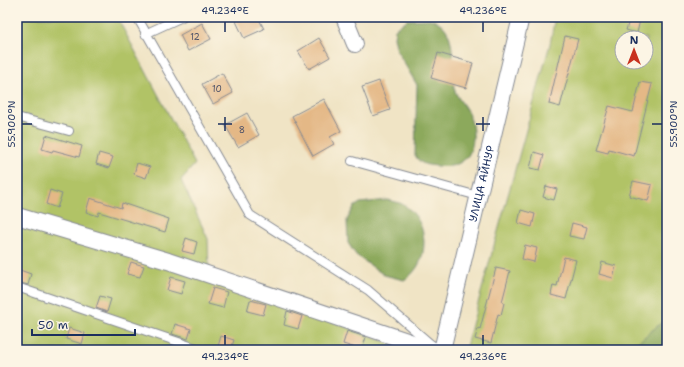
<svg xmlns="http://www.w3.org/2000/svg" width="684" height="367" viewBox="0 0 684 367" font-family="'Shantell Sans',sans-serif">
<rect width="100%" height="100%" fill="#fcf5e5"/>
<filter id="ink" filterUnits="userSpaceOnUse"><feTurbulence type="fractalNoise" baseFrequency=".025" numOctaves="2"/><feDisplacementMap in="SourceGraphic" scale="8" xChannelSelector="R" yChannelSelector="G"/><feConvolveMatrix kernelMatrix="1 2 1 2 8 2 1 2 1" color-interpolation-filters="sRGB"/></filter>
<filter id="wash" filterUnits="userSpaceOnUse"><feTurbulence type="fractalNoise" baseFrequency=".012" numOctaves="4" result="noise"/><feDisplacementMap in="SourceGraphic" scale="16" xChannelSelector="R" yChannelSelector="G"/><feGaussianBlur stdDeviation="0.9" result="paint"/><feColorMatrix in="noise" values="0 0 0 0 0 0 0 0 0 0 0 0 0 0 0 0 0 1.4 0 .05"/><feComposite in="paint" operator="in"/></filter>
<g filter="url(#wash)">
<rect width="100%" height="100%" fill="#f0e4c5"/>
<path fill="#b1c366" stroke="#667962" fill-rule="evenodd" d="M 17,17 L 117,17 L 195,164 L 181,180 L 208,239 L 209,274 L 407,350 L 17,350 Z
M 555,17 L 667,17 L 667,318 L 629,350 L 465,350 L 550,44 ZM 622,38 L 646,38 L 646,62 L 622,62 Z"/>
<path fill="#8ca95b" stroke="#546c5c" d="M 430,19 C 460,25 450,66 454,88 C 457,99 465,105 469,115 C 475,128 476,154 461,162 C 453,167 446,167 437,166 C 427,165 420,165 415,155 L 417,85 L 397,51 L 394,37 L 395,29 L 407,20 Z
M 387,200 C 392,201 398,202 402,204 C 431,220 431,264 404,280 L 384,275 L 356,255 L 348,243 L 347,220 L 354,207 L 360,203 Z
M 667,318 L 667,350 L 629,350 Z"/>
<g id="blocks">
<path fill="#e4b886" d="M 234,17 L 258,17 L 264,29 L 244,38 Z
M 630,18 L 640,20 L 637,33 L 626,30 Z
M 202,23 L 211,39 L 188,51 L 180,35 Z
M 565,36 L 578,39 L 560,107 L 549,104 Z
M 319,38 L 330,57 L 309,69 L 298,51 Z
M 438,53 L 473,63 L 466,88 L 431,78 Z
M 222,73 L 233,93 L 213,104 L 202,84 Z
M 379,81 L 390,110 L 373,116 L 362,87 Z
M 640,82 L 652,84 L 634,156 L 609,149 L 608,153 L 596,150 L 609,106 L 633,112 Z
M 324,99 L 341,131 L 330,137 L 334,144 L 313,156 L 292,116 Z
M 247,113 L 259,135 L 238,147 L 225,125 Z
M 46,135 L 82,146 L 79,157 L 53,150 L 52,152 L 42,149 Z
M 534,152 L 544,155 L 540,170 L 530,168 Z
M 99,153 L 113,157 L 109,168 L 96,164 Z
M 137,163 L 150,167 L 146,178 L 134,174 Z
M 633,181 L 652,185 L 648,201 L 629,196 Z
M 546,186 L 557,189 L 554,200 L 543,197 Z
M 50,190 L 62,194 L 57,208 L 46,204 Z
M 90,198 L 121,208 L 122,203 L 169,219 L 165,232 L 99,212 L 98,216 L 86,212 Z
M 521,210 L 535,214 L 532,227 L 518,223 Z
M 572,223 L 587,227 L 584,239 L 569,236 Z
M 186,238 L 197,242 L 194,254 L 182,251 Z
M 525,245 L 537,248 L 534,262 L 522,259 Z
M 564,257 L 576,260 L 566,299 L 551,295 L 553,285 L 557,286 Z
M 131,262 L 144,266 L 140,277 L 127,274 Z
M 602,262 L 616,266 L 613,278 L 599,274 Z
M 496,268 L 510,271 L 502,302 L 504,303 L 501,315 L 498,314 L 491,343 L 475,339 L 478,328 L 480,329 Z
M 17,269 L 31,274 L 28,285 L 17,282 Z
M 171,277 L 185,281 L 181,294 L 167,290 Z
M 213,288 L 227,292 L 223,308 L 208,304 Z
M 100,296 L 111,299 L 107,312 L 96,308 Z
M 250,300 L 266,304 L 263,315 L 247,311 Z
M 287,311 L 302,316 L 298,329 L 284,325 Z
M 175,324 L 191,329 L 188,339 L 172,334 Z
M 69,328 L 85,333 L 82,344 L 66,339 Z
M 347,331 L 366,337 L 362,350 L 343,344 Z
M 221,336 L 234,340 L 231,350 L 217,350 Z"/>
</g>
</g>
<g filter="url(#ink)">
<use href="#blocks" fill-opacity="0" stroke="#868a92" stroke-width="1"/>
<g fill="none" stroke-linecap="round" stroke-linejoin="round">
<g stroke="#868a92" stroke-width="10">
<path id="lane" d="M 137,17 L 250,215 L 368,290 L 433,346
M 145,34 L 182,17
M 17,117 L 69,131
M 352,161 L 478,196
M 17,287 L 202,350"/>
</g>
<g stroke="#868a92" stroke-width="18">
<g id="street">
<path d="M 344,17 L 355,44"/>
<path d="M 17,216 L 168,261 L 434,350"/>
<path id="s1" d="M 442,350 L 521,17"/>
</g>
</g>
<use href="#lane" stroke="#fff" stroke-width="8"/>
<use href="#street" stroke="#fff" stroke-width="16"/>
</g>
</g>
<path fill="none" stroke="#1b2f5e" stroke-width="1.5" d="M 225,22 L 225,32M 483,22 L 483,32M 225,117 L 225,131M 483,117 L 483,131M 22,124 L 32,124M 218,124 L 232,124M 476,124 L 490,124M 652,124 L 662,124M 225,335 L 225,345M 483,335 L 483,345"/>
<g text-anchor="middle" stroke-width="3.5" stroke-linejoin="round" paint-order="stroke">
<g font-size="9" fill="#4d5168">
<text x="195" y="40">12</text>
<text x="217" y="92">10</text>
<text x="242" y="133">8</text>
</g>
<g font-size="11" fill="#1b2f5e" stroke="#fcf5e5">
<text dy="4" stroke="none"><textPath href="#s1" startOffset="171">УЛИЦА АЙНУР</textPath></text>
</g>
</g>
<rect width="684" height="367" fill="none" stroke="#fcf5e5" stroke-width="44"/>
<g transform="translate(634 50)"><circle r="19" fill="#fcf5e5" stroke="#a2a6af"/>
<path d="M0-3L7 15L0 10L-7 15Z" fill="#c8321e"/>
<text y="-6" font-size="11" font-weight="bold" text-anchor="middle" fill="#1b2f5e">N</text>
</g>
<path d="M32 329v6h103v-6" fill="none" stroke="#1b2f5e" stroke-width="2"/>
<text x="38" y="329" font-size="12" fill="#1b2f5e" stroke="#fcf5e5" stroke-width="3" paint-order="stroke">50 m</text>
<rect x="22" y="22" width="640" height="323" fill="none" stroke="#1b2f5e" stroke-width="1.5"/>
<g font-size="10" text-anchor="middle" fill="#1b2f5e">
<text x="225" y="14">49.234°E</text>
<text x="483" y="14">49.236°E</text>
<text transform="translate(11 124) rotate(-90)" y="4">55.900°N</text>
<text transform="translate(673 124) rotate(-90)" y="4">55.900°N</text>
<text x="225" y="360">49.234°E</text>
<text x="483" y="360">49.236°E</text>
</g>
</svg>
